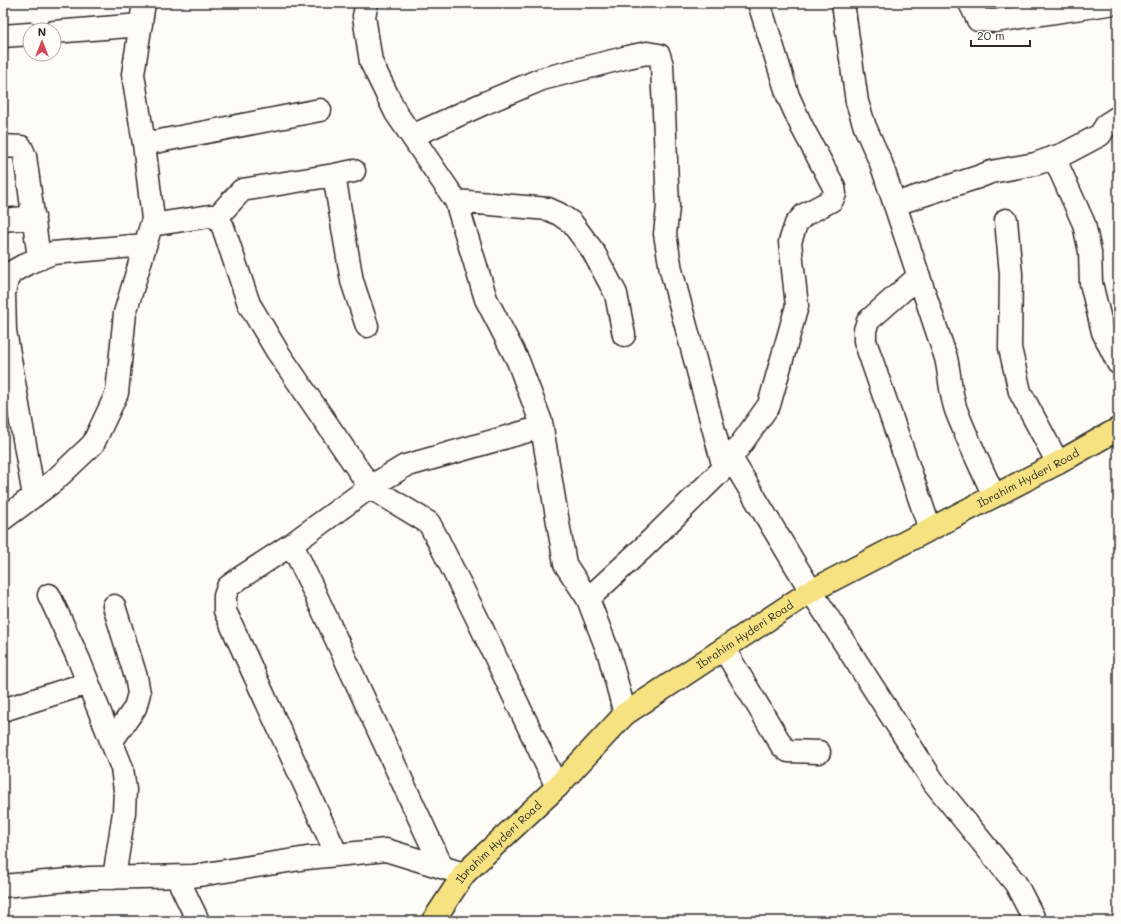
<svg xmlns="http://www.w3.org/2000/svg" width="1121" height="924" viewBox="0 0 1121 924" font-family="Mali,sans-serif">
<rect width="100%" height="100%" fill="#fdfcf7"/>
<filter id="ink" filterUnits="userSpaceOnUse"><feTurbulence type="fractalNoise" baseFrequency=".025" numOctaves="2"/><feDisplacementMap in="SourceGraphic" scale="8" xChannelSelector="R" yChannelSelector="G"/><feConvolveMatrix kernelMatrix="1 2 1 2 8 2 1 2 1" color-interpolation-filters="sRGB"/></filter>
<g filter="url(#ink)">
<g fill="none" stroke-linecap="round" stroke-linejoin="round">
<g stroke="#2b2b2b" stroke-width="25">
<path id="minor" d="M 367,3 L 364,16 L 371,62 L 396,113 L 456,201 L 486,299 L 518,361 L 541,422 L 565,564 L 588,599
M 843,3 L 857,102 L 865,127 L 881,163 L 946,358 C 950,375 950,393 956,410 C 967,439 981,467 994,496
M 970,3 L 978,20 L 995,21 L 1115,3
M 54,32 L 141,25
M 3,36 L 30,34
M 412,136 L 485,103 L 542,79 L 628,57 L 647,53 L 659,55 L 662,65 L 668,207 L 665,234 L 671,270 L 724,468
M 144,144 L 320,110
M 3,146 L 21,147 L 25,156 L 39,258
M 1054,157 L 1084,224 L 1090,252 L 1091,283 L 1103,332 L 1118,363
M 334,175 L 352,281 L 367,326
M 456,201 L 548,209 L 559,214 L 572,223 L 593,251 L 616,294 L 624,335
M 895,204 L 978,177 L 991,172 L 1035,164 L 1064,154 L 1100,135 L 1107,124 L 1118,117
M 217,217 L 242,190 L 334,175 L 354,171
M 3,220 L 34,217
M 1006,220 L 1011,274 L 1010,348 L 1020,392 L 1058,463
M 151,225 L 210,216 L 217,217 L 223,227 L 249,304 L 277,351 L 370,487 L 429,523 L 438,540 L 477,618 L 557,787
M 919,276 L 868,321 L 865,330 L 865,341 L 930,529
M 731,458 L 811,591 L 935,784 L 1016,884 L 1035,921
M 34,496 L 5,331 L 4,293 L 7,280 L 12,272 L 28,263 L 53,253 L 145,245
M 3,519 L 54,481 L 93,444 L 117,393 L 125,313 L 153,219 L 144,144 L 133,74 L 144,3
M 292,544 L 442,867
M 49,595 L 79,660 L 122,768 L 125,790 L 124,812 L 114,878
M 724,649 L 782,746 L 788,751 L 819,752
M 3,710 L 88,683
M 625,714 L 609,654 L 588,599 L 643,548 L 724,468 L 769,405 L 797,306 L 790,242 L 796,224 L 804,215 L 832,200 L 835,194 L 834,187 L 802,127 L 788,96 L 759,3
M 111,742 L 135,708 L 139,693 L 136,677 L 114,606
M 337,855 L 225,611 L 225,596 L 228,587 L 240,578 L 292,544 L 370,487 L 405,466 L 542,427
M 177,877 L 198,921
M 3,886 L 90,878 L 193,876 L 307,858 L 386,850 L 464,874"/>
</g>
<g stroke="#2b2b2b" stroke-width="25">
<g id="major">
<path id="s1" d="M 433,921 L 464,874 L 557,787 L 625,714 L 811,591 L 1058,463 L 1118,429"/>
</g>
</g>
<use href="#minor" stroke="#fdfcf7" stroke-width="22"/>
<use href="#major" stroke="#f7e281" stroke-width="22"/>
</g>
</g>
<g text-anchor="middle" stroke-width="3" stroke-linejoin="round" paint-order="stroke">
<g font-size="11" fill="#2b2b2b" stroke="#fdfcf7">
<text dy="4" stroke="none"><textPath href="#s1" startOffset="751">Ibrahim Hyderi Road</textPath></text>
<text dy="4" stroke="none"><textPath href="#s1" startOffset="427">Ibrahim Hyderi Road</textPath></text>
<text dy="4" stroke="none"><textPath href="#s1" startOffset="103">Ibrahim Hyderi Road</textPath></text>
</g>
</g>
<rect width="1121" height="924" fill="none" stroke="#fdfcf7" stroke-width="16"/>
<rect x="8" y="8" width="1105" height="908" fill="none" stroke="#2b2b2b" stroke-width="1.5" filter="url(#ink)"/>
<g transform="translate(42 42)"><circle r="19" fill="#fdfcf7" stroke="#a9a8a5"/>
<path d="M0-3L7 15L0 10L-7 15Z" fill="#d1495b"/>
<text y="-6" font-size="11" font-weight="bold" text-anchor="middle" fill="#2b2b2b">N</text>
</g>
<path d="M971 40v6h59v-6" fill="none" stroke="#2b2b2b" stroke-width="2"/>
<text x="977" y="40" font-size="12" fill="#2b2b2b" stroke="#fdfcf7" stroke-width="3" paint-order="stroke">20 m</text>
</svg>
